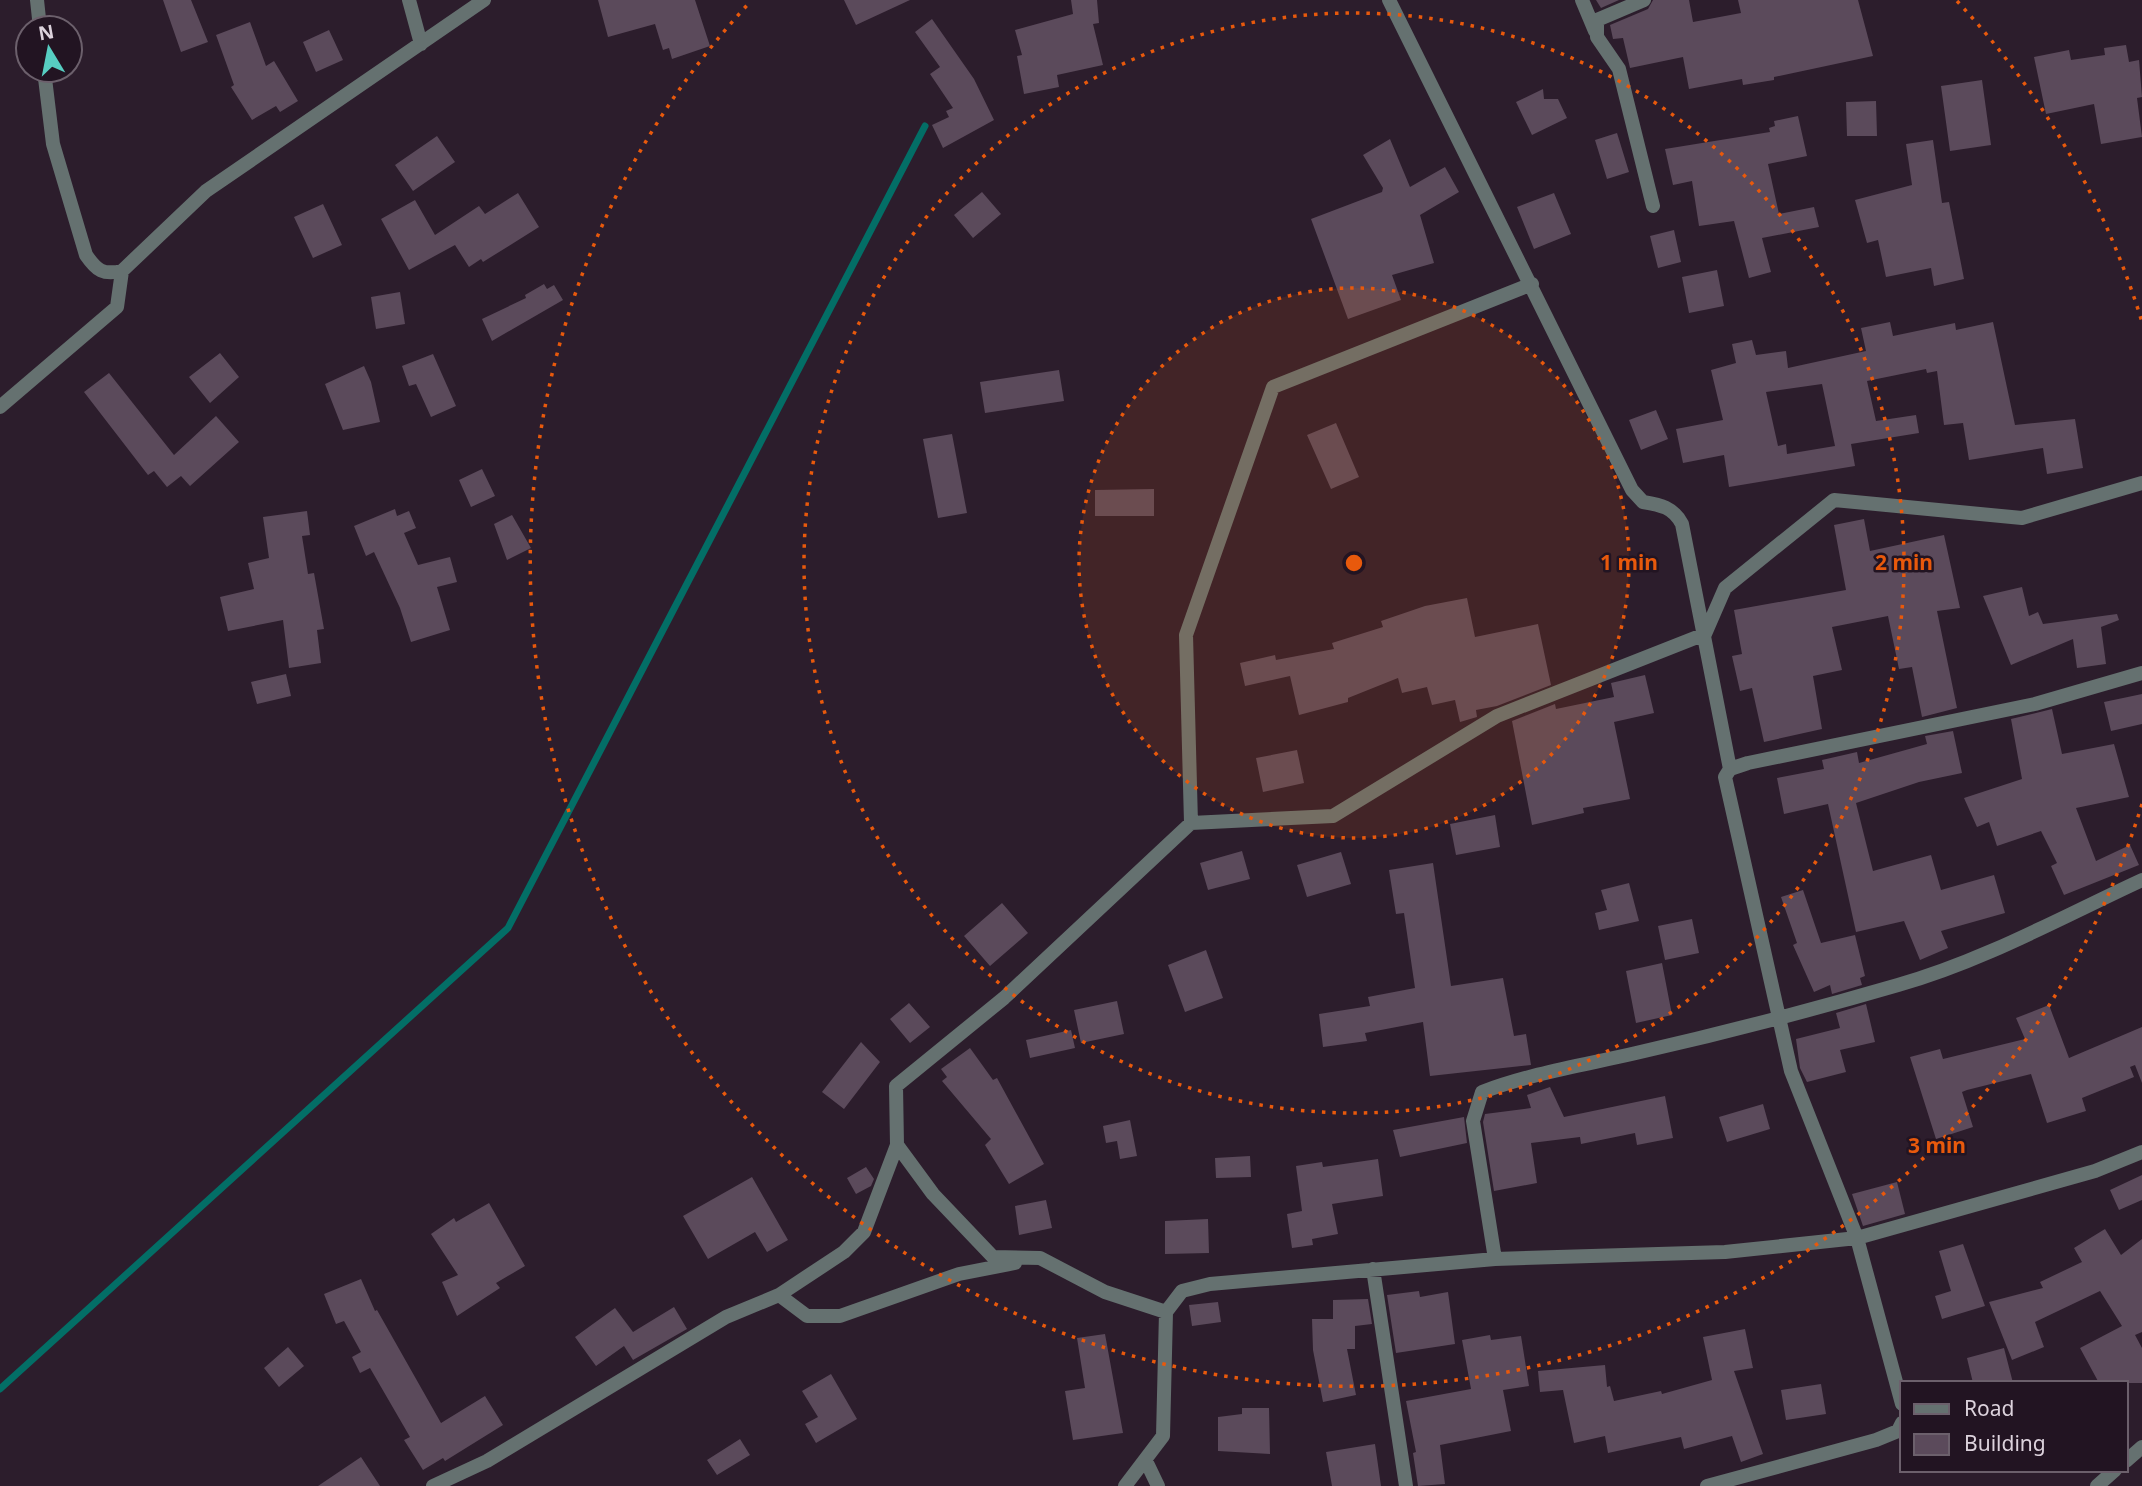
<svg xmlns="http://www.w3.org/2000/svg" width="2142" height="1486" viewBox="0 0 2142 1486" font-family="'Noto Sans',sans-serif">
<rect width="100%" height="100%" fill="#2c1d2c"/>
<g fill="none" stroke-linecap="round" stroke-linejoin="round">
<path stroke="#036e66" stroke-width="7" d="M 0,1389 L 508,928 L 925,126"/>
</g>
<path fill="#5b4a5b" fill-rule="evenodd" d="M 163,0 L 191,0 L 208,42 L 181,52 Z
M 598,0 L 695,0 L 710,46 L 672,59 L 669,48 L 663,50 L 655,24 L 608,37 Z
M 844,0 L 910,0 L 856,25 Z
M 1071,0 L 1097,0 L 1099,23 L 1093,24 L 1103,65 L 1057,75 L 1059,87 L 1024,94 L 1017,56 L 1022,55 L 1015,30 L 1073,14 Z
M 1596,0 L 1619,0 L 1601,8 Z
M 1653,0 L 1689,0 L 1693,22 L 1741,13 L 1738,0 L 1858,0 L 1873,56 L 1774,77 L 1774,80 L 1743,85 L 1742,79 L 1689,89 L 1683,57 L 1630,68 L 1623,38 L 1613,39 L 1610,25 L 1648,9 Z
M 932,19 L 974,79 L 994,120 L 943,148 L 932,125 L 949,117 L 946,111 L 953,108 L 930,74 L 940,67 L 915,32 Z
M 250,22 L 266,66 L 274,61 L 298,101 L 280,112 L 276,106 L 252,120 L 231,87 L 234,85 L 216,35 Z
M 329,30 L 343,60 L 316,72 L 303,42 Z
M 2126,45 L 2129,62 L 2139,60 L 2142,97 L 2137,98 L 2142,137 L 2101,144 L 2094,104 L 2046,114 L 2034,57 L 2069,50 L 2071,60 L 2105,55 L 2104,48 Z
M 1982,80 L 1991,145 L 1950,151 L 1941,86 Z
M 1543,89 L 1544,99 L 1558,99 L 1567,118 L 1532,135 L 1516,102 Z
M 1876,101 L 1877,136 L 1847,136 L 1846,102 Z
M 1798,116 L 1807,156 L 1768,164 L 1779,214 L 1814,207 L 1819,227 L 1762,238 L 1771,272 L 1749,278 L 1734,221 L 1699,226 L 1692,181 L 1673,185 L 1665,149 L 1770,132 L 1769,128 L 1775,126 L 1774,121 Z
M 1617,133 L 1629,172 L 1607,179 L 1595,140 Z
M 437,136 L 455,162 L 413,191 L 395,165 Z
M 1390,139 L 1410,187 L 1445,167 L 1459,192 L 1420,215 L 1434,263 L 1392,275 L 1401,300 L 1348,319 L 1311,219 L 1382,192 L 1383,188 L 1363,155 Z
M 1933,140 L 1942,203 L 1949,202 L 1964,279 L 1934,286 L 1931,268 L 1886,277 L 1878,240 L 1867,243 L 1855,200 L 1912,185 L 1906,144 Z
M 982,192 L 1001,214 L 973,238 L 954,215 Z
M 518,193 L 539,227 L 483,262 L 481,259 L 469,267 L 455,245 L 409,270 L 381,219 L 415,200 L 435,235 L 479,206 L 485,214 Z
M 1554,193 L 1571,234 L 1534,249 L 1517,207 Z
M 323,204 L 342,245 L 313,258 L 294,217 Z
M 1674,230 L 1681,262 L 1658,268 L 1650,236 Z
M 1717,270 L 1724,306 L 1689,313 L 1682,277 Z
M 544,284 L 547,289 L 554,285 L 563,300 L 492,341 L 482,319 L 526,298 L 525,295 Z
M 400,292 L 405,324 L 376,329 L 371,297 Z
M 1890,322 L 1893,336 L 1955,323 L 1956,330 L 1993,322 L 2015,425 L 2075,419 L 2083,468 L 2047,474 L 2043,448 L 1969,460 L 1963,423 L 1944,425 L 1937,371 L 1927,373 L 1926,369 L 1867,381 L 1876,421 L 1916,415 L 1919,433 L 1851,444 L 1855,466 L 1729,487 L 1724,455 L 1683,463 L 1676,429 L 1723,420 L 1711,370 L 1736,363 L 1732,344 L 1752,340 L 1756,355 L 1786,351 L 1788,368 L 1866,351 L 1861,328 ZM 1822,384 L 1835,446 L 1787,454 L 1786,444 L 1778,446 L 1766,392 Z
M 220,353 L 239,377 L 210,403 L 189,377 Z
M 433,354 L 456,406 L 431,417 L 416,384 L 409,386 L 402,366 Z
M 364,366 L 371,382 L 380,422 L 343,430 L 325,384 Z
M 1059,370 L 1064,401 L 985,413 L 980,382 Z
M 109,373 L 174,455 L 216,416 L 239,442 L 190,486 L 181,476 L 167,487 L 154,471 L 148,475 L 84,392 Z
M 1656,410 L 1668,439 L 1641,450 L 1629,420 Z
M 1336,423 L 1359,477 L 1331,489 L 1307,435 Z
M 952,434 L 967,513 L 938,518 L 923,439 Z
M 482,469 L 495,496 L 471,507 L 459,480 Z
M 1154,489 L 1154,516 L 1095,516 L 1095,490 Z
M 395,509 L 397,516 L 409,511 L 416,528 L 404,533 L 418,565 L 450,557 L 457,582 L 437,587 L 450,630 L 411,642 L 400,608 L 374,552 L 366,556 L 354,526 Z
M 307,511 L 310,535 L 302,536 L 308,574 L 314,573 L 324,629 L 317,630 L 321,663 L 289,668 L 283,620 L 228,631 L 220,597 L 254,589 L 248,563 L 269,558 L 263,517 Z
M 512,515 L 531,548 L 507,560 L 494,524 Z
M 1864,519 L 1870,551 L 1944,535 L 1960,608 L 1937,611 L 1957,708 L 1922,717 L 1912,667 L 1899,669 L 1888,616 L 1832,627 L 1842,670 L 1813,676 L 1822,729 L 1764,742 L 1752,688 L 1740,691 L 1732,656 L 1742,654 L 1734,610 L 1846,590 L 1834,525 Z
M 2022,587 L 2029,616 L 2038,612 L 2043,624 L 2117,614 L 2119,620 L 2101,627 L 2106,664 L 2077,668 L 2073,639 L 2011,665 L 1983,596 Z
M 1467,598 L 1475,637 L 1538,624 L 1551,685 L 1497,706 L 1476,710 L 1477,717 L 1460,722 L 1455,700 L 1432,705 L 1427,687 L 1402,693 L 1398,678 L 1348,698 L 1348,702 L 1299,715 L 1290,676 L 1245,686 L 1240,663 L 1275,655 L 1276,660 L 1334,649 L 1332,643 L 1383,627 L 1381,621 L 1425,606 Z
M 286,674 L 291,696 L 257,704 L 251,682 Z
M 1645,675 L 1654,713 L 1614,722 L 1630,799 L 1583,808 L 1584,813 L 1532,825 L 1512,721 L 1555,704 L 1556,709 L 1614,697 L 1611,683 Z
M 2142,694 L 2142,724 L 2111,731 L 2104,702 Z
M 2052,709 L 2062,754 L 2114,744 L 2129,797 L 2076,808 L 2096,861 L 2130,845 L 2139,865 L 2064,895 L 2051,866 L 2057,863 L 2041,831 L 1997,846 L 1989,822 L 1977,827 L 1964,798 L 2022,779 L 2011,719 Z
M 1953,731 L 1962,773 L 1919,782 L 1856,803 L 1873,871 L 1931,855 L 1941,890 L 1994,875 L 2005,913 L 1941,931 L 1948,948 L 1920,960 L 1904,921 L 1856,932 L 1828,804 L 1784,814 L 1777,778 L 1824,769 L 1822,760 L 1857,752 L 1859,763 L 1927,744 L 1925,736 Z
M 1297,750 L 1304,783 L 1263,792 L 1256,758 Z
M 1495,815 L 1500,847 L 1456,855 L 1450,824 Z
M 1242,851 L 1250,879 L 1208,890 L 1200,863 Z
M 1341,852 L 1351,884 L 1307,897 L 1297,865 Z
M 1433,863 L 1451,986 L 1503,978 L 1514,1036 L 1526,1034 L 1531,1065 L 1430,1076 L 1423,1022 L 1365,1033 L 1367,1041 L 1323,1047 L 1319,1014 L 1370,1006 L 1368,997 L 1415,988 L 1404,913 L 1396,914 L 1389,870 Z
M 1629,883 L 1639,921 L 1599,930 L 1595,913 L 1607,910 L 1601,890 Z
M 1803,890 L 1821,943 L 1855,935 L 1865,976 L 1860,978 L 1862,985 L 1832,994 L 1830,985 L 1814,992 L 1793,945 L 1797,943 L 1781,897 Z
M 1002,903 L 1028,933 L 990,966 L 964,936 Z
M 1692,919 L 1699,953 L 1665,960 L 1658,926 Z
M 1206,950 L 1223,998 L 1185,1012 L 1168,965 Z
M 1662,963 L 1672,1015 L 1636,1023 L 1626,971 Z
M 1117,1001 L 1124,1034 L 1081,1043 L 1074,1010 Z
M 909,1003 L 930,1027 L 910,1043 L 890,1019 Z
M 1866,1004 L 1875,1042 L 1840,1050 L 1846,1072 L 1807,1082 L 1800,1068 L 1796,1039 L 1840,1028 L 1836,1013 Z
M 2049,1005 L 2069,1058 L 2142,1027 L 2142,1083 L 2135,1065 L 2130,1067 L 2134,1077 L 2082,1098 L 2086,1111 L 2047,1123 L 2031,1074 L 1967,1090 L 1962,1092 L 1973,1127 L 1936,1139 L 1910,1057 L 1940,1049 L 1943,1059 L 2025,1039 L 2016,1018 Z
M 1071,1030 L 1075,1048 L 1030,1058 L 1026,1040 Z
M 861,1042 L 880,1062 L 844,1109 L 822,1092 Z
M 970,1048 L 993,1080 L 997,1078 L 1044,1164 L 1009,1184 L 985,1145 L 991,1139 L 942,1081 L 947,1077 L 941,1069 Z
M 1550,1087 L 1564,1117 L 1665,1096 L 1673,1138 L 1637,1145 L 1635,1133 L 1581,1144 L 1580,1137 L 1531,1143 L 1537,1183 L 1494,1191 L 1483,1122 L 1485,1114 L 1531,1108 L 1527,1095 Z
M 1763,1104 L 1770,1129 L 1727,1142 L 1719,1117 Z
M 1464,1117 L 1467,1143 L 1400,1157 L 1393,1130 Z
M 1130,1120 L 1137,1156 L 1120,1159 L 1117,1141 L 1106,1143 L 1103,1126 Z
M 1250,1156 L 1251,1177 L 1216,1178 L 1215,1158 Z
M 1378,1159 L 1383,1196 L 1332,1204 L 1338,1234 L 1312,1239 L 1313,1245 L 1292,1248 L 1287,1214 L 1302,1211 L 1296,1166 L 1322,1162 L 1323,1167 Z
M 866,1167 L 874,1179 L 871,1186 L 856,1194 L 847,1178 Z
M 2142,1175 L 2142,1200 L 2119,1210 L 2110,1190 Z
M 752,1177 L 788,1240 L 767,1252 L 755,1232 L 708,1259 L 683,1216 Z
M 1897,1182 L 1905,1214 L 1863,1226 L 1852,1194 Z
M 1046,1200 L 1052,1228 L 1019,1235 L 1015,1206 Z
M 489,1203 L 525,1266 L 496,1283 L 500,1288 L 457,1316 L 442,1282 L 458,1275 L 431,1234 L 454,1218 L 456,1222 Z
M 1208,1219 L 1209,1253 L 1165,1254 L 1165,1221 Z
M 2105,1229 L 2121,1255 L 2142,1239 L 2142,1332 L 2135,1335 L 2142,1348 L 2142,1383 L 2099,1383 L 2080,1348 L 2122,1326 L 2100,1291 L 2035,1322 L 2044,1347 L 2012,1360 L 1989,1302 L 2043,1288 L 2040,1282 L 2082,1262 L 2074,1248 Z
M 1963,1244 L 1985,1306 L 1942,1319 L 1935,1296 L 1951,1291 L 1939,1251 Z
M 361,1279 L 375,1311 L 377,1310 L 441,1423 L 485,1396 L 503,1425 L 445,1461 L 443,1458 L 423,1470 L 404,1440 L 410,1437 L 370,1368 L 360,1373 L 352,1357 L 361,1352 L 344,1321 L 336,1324 L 324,1294 Z
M 1419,1291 L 1420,1297 L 1448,1292 L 1455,1344 L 1396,1353 L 1387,1295 Z
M 1368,1299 L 1372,1324 L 1355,1326 L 1355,1349 L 1347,1349 L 1356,1395 L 1323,1402 L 1313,1350 L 1312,1319 L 1333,1319 L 1333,1300 Z
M 1218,1302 L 1221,1322 L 1192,1326 L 1189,1305 Z
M 674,1307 L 687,1329 L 633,1360 L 624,1346 L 596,1366 L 575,1337 L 615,1308 L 633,1332 Z
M 1745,1329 L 1753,1368 L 1734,1371 L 1763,1454 L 1741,1462 L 1732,1436 L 1684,1449 L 1681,1437 L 1608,1453 L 1605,1436 L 1574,1443 L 1563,1390 L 1540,1392 L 1538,1371 L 1605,1365 L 1607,1387 L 1610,1386 L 1614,1401 L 1661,1391 L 1662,1394 L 1712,1380 L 1703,1337 Z
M 1105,1334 L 1123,1433 L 1073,1440 L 1065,1391 L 1085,1388 L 1077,1338 Z
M 1490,1335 L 1491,1340 L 1521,1336 L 1529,1386 L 1503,1390 L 1511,1431 L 1440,1445 L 1445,1484 L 1418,1486 L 1413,1453 L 1416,1452 L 1406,1401 L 1471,1389 L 1462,1340 Z
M 288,1347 L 304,1366 L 279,1387 L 264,1368 Z
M 2004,1348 L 2013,1383 L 1973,1383 L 1967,1358 Z
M 831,1374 L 857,1419 L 816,1443 L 805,1424 L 818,1417 L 802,1391 Z
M 1821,1384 L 1826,1414 L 1786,1420 L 1781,1390 Z
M 1242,1408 L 1269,1408 L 1270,1454 L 1218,1451 L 1218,1417 L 1242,1414 Z
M 740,1439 L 750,1455 L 717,1475 L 707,1460 Z
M 1375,1444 L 1381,1486 L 1332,1486 L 1326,1452 Z
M 361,1457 L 380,1486 L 318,1486 Z"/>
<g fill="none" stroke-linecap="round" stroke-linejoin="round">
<path stroke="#657170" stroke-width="14" d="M 37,0 L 40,28
M 409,0 L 421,44
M 1389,0 L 1632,490 L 1643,502 C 1661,505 1673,507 1682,524 L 1730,769
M 1582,0 L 1595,31
M 1644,0 L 1597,20 L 1597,37 L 1619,69 L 1653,206
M 44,70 L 53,144 L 86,255 C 97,271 103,275 122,271 L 206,191 L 484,0
M 0,407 L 117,307 L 122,271
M 1191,823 L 1333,816 L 1497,716 L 1705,634 L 1725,588 L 1834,500 L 2022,518 L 2142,483
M 897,1145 L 933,1194 L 993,1257 L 1040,1258 L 1105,1292 L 1166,1312
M 1495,1259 L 1473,1121 L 1482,1092 C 1532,1073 1584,1065 1636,1053 C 1724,1033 1812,1010 1898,985 C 1983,961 2062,917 2142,880
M 1373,1269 L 1406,1486
M 779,1295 L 807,1316 L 840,1316 L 959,1274 L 1015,1263
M 1902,1404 L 1857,1238 L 1791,1071 L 1725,777 L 1730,769 L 1748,763 L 2035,704 L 2142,673
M 1146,1461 L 1158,1486
M 2126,1461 L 2142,1447
M 433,1486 L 487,1461 L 726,1317 L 779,1295 L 844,1252 L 864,1232 L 897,1145 L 896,1086 L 1004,998 L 1191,823 L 1186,635 L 1273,387 L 1532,284
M 1125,1486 L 1163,1436 L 1166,1312 L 1182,1291 L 1210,1284 L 1495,1259 L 1725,1252 L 1857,1238 L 2095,1171 L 2142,1152
M 1707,1486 L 1876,1440 L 1898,1431 L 1902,1423
M 2097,1486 L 2115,1470"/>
</g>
<circle cx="1354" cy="563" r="275" fill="#e8590c" fill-opacity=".12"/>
<g fill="none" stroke="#e8590c" stroke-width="3.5" stroke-dasharray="3.5 7">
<circle cx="1354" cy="563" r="275"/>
<circle cx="1354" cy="563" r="550"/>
<path d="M2142 804A824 824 0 1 1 751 1M1957 1A824 824 0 0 1 2142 322"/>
</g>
<circle cx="1354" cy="563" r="10" fill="#e8590c" stroke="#221422" stroke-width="3.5"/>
<g font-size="21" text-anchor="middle" font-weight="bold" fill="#e8590c" stroke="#221422" stroke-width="5" stroke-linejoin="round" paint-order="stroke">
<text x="1629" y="570">1 min</text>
<text x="1904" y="570">2 min</text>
<text x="1937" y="1153">3 min</text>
</g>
<rect x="1900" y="1381" width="228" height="91" fill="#221422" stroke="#6c606c" stroke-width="2"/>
<rect x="1914" y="1404" width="35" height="10" fill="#657170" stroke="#6c606c" stroke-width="2"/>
<text x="1964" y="1416" font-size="21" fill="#dcd2dc">Road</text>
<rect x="1914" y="1434" width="35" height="21" fill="#5b4a5b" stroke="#6c606c" stroke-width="2"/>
<text x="1964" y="1451" font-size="21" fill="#dcd2dc">Building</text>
<g transform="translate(49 49) rotate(350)"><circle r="33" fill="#221422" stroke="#6c606c" stroke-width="2"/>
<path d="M0-5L12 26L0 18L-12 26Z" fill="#57cec2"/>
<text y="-10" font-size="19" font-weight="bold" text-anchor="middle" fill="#dcd2dc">N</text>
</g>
</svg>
